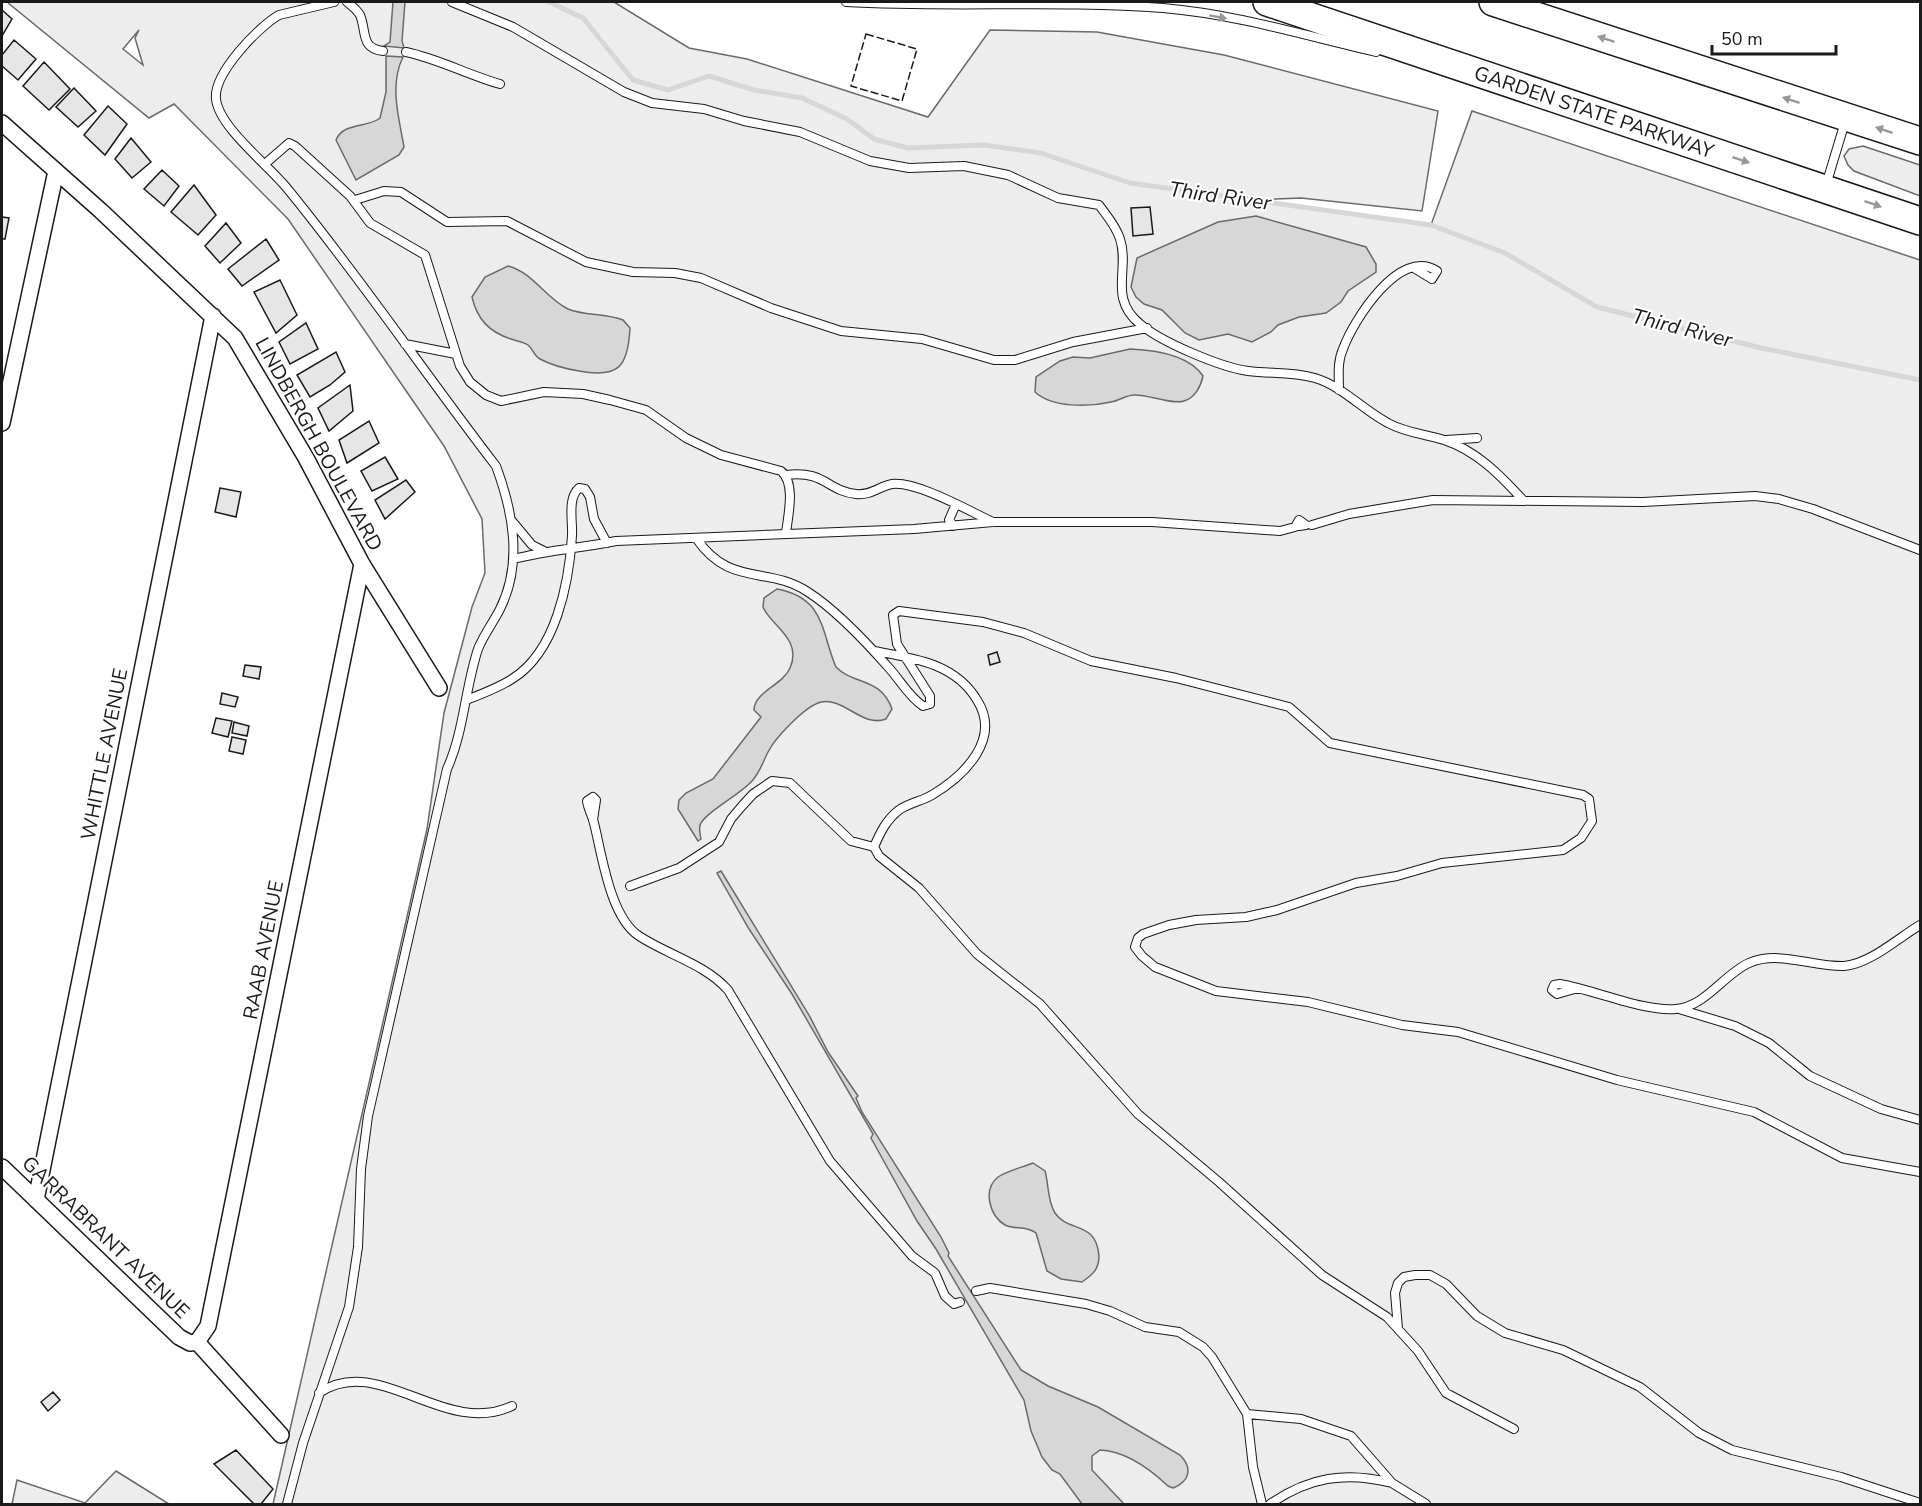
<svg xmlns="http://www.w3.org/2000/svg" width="1922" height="1506" viewBox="0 0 1922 1506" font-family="'Nunito Sans',sans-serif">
<rect width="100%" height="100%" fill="#fff"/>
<path fill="#ededed" stroke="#6a6a6a" stroke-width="1.5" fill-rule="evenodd" d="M 7,2 L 614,2 L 689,48 L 747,59 L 928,117 L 990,30 L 1097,32 L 1224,55 L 1438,111 L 1422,211 L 1301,198 L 1251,200 L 1431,225 L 1472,111 L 1920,260 L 1920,1504 L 273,1504 L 427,829 L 444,713 L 472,607 L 485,573 L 482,519 L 444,446 L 288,219 L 174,104 L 149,118 ZM 139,30 L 135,38 L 143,65 L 123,49 Z
M 1863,146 L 1920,165 L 1920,196 L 1854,171 L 1848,165 L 1844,156 L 1849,149 Z
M 116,1471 L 169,1504 L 12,1504 L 17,1480 L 85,1503 Z"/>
<path fill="#d7d7d7" stroke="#6a6a6a" stroke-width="1.5" d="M 393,2 L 405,2 L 402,41 L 404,48 L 384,46 L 390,42 Z
M 386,56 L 403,57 C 389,85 399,118 404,147 L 399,155 L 356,180 L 336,140 C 343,122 368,128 380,118 L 386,92 Z
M 1256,216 L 1366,247 L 1376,264 L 1376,272 L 1348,291 L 1341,302 L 1326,313 L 1299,317 L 1278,325 L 1271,332 L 1252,342 L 1228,334 L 1199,340 L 1185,333 L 1162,310 L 1144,304 L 1136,297 L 1131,287 L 1137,258 L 1218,222 Z
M 508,266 C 534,273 545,298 568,309 C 585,316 605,313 623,320 L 630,328 C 628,368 618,378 579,371 C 567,369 551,365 540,359 C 534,356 533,349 528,345 C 524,342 516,341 511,339 C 489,332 477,319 472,297 L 485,277 Z
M 1130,349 C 1154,350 1189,355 1203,376 C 1201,386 1195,398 1184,401 C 1172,405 1147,394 1134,395 C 1126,395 1119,401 1111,402 C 1089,407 1052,408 1035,392 L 1036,377 L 1060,361 L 1073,357 L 1090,358 Z
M 777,589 C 826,598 821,633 836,667 C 853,685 881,677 892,709 L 886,719 C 862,728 844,697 821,702 C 805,706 775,738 768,752 C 763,762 760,772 752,781 C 741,794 704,813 700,825 C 699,830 700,835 701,839 L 698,841 L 678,809 L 679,800 L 686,793 L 713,779 L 761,717 L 754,710 C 754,692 783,685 790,668 C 803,639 770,625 763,607 L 764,598 Z
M 721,871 L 809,1015 L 828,1052 L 858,1096 L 856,1098 L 862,1112 L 941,1237 L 949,1253 L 948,1256 L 1021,1370 L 1048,1386 L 1098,1407 L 1180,1455 C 1192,1467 1191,1481 1173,1488 L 1168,1486 C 1150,1469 1125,1451 1100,1450 L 1092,1456 L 1092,1470 L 1124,1504 L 1082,1504 L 1060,1474 L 1052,1470 L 1042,1457 L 1031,1431 L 1024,1400 L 936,1249 L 917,1221 L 871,1138 L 873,1134 L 792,994 L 749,929 L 717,873 Z
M 1033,1163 L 1045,1171 C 1049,1185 1047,1200 1055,1213 C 1068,1233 1096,1220 1099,1256 C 1099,1270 1092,1275 1082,1282 L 1061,1279 L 1047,1271 L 1036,1233 C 1026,1225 1015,1230 1005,1225 C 990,1216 982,1190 998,1177 C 1007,1171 1023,1167 1033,1163 Z"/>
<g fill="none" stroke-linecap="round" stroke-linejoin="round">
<path stroke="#d7d7d7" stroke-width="5" d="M 549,2 L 583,18 L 633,80 L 668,90 L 709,76 L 754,90 L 802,98 L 847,119 L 874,139 L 908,148 L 984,145 L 1041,153 L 1130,183 L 1431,225 L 1505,253 L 1597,307 L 1761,348 L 1920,380"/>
</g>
<path fill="#e6e6e6" stroke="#1a1a1a" stroke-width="1.5" d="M 2,10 L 12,19 L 2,36 Z
M 14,40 L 36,59 L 18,80 L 2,66 L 2,55 Z
M 44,62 L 70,89 L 49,110 L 23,86 Z
M 74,88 L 96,111 L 78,127 L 56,107 Z
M 108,106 L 127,124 L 105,155 L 84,135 Z
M 131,138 L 151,162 L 132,178 L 115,159 Z
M 162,170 L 179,186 L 164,206 L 144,189 Z
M 194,185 L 216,215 L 198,235 L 171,212 Z
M 1150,207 L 1153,234 L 1133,236 L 1131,208 Z
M 2,217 L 9,218 L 5,239 L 2,239 Z
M 226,223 L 241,243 L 220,263 L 205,246 Z
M 266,239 L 279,260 L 242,286 L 228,269 Z
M 280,280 L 297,315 L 276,333 L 254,292 Z
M 306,323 L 318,349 L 290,364 L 279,342 Z
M 336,352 L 345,372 L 330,385 L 310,397 L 297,375 Z
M 350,385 L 353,411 L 329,431 L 318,408 Z
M 369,421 L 379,443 L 347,463 L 339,440 Z
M 385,457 L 398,479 L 372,491 L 361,471 Z
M 406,480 L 415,492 L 385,519 L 375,500 Z
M 220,488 L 241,492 L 236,517 L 215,512 Z
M 997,652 L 1000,662 L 990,665 L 988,655 Z
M 245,665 L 261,667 L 259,679 L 243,676 Z
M 222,693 L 238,697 L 235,707 L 220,704 Z
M 216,718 L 232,721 L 228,737 L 212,733 Z
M 234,722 L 249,726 L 247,736 L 232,733 Z
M 232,737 L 246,740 L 243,754 L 229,751 Z
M 53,1392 L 60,1400 L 48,1411 L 41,1402 Z
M 236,1450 L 273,1489 L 261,1504 L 254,1504 L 214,1464 Z"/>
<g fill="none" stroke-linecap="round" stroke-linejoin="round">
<g stroke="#1a1a1a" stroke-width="10">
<path id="service" d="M 347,2 C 351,5 357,10 360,15 C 367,32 360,48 383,51
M 452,2 L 513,27 L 624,92 L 652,103 L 704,109 L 744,121 L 800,132 L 870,161 L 909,168 L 964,166 L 1008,175 L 1058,198 L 1099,205 C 1107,216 1116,226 1120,239 C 1130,269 1108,298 1140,324 C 1161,342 1220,367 1248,371 C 1271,374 1291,371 1315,378 C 1342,386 1363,410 1388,423 C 1406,433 1425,434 1444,440 C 1477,451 1500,475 1523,500
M 846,2 C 951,8 1058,0 1163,8 C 1235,14 1307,36 1376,52
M 406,52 C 439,59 468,75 500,84
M 266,163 L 289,143 L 295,146 L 350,196 L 370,223 L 425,255 L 460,366 L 470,382 L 486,395 L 501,401 L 544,392 L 583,394 L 610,400 L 646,410 L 686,438 L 721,455 L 781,471 C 796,483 788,516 786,533
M 1826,185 L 1845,122
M 355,200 L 384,191 L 401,192 L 447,222 L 507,221 L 586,262 L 633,272 L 675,273 L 701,278 L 771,308 L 841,331 L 922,339 L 994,360 L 1015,360 L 1073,342 L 1147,328
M 405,344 L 456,354
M 1339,390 C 1339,376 1337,362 1343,349 C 1353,321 1400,246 1437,271 L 1432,279 L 1414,268
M 1446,440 L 1477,438
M 786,475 C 825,470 827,491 856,494 C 870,496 880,486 892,484 C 917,481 969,511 993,522
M 512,521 L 532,545 L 544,551
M 1312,525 L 1349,514 L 1433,500 L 1643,502 L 1755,496 L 1779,499 L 1813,509 L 1920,550
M 954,526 L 949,520 L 956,504
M 696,538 C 730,588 767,565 808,592 C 836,610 867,643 889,668 C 900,680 909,697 923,706 L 930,704 L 930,696 L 897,644 L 893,615 L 899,611 L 983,622 L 1024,633 L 1091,661 L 1176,678 L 1289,707 L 1330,743 L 1583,795 L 1589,799 L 1592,821 L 1581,838 L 1563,850 L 1442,863 L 1397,876 L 1356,883 L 1277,910 L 1246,917 L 1196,920 L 1169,925 L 1143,934 L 1138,938 L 1135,947 L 1142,956 L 1155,967 L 1216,991 L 1308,1002 L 1402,1025 L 1458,1032 L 1617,1080 L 1754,1112 L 1842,1158 L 1920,1172
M 514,559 C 548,550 582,548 616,541 L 914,529 L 993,522 L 1152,522 L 1280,531 L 1295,527 L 1299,520 L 1306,525 L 1299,526
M 466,700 C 482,694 498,688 512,679 C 556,652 569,583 572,536 C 573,522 567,498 579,488 L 585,489 L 590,497 L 594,519 L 607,543
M 593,820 L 596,800 L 593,797 L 587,801 C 588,809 592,815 594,823 C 602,855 610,917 639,936 C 668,955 705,964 728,990 L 830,1161 L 912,1256 L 935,1273 L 945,1296 L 954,1304 L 960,1302
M 874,847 L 879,856 L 919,888 L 977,954 L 1040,1004 L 1138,1114 L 1219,1182 L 1322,1275 L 1387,1317 L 1418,1351 L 1446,1393 L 1514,1429
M 874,847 C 880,833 886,820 899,810 C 909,803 922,801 932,795 C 964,776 1002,739 977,700 C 955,663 913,658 874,651
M 630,886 L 679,868 L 719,842 L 731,819 L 742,806 L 753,794 L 772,781 L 790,783 L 851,841 L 874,847
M 1578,988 L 1557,994 L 1552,990 L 1554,985 L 1560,984 C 1595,990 1644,1012 1676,1009 C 1705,1007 1724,974 1749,963 C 1779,950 1813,967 1844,966 C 1870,964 1898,938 1920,925
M 1679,1009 L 1735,1026 L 1769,1043 L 1810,1076 L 1881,1109 L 1920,1120
M 976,1291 L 990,1288 L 1086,1304 L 1110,1311 L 1145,1327 L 1179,1332 L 1203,1347 L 1212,1357 L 1247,1414 L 1253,1467 L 1262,1504
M 1398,1329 L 1395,1293 L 1398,1283 L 1404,1277 L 1415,1275 L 1430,1275 L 1446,1284 L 1477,1316 L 1505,1333 L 1563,1350 L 1640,1387 L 1699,1433 L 1732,1450 L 1841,1477 L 1920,1503
M 319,1393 C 379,1352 444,1438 512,1406
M 1247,1414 L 1301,1419 L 1351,1436 L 1392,1483 L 1426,1504
M 287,1504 L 303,1443 L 349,1307 L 358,1247 L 361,1169 L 368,1116 L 447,769 C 464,732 465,688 478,649 C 484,634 493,623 500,609 C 523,563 513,512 496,466 C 425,374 360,277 286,187 C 267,164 219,127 216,99 C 213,74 258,27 279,15 L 334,2
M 1270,1504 C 1309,1477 1346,1471 1392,1483"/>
</g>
<g stroke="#1a1a1a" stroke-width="18">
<path id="minor" d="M 2,123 L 101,211 L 235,338 L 306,458 L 362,564 L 439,688
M 2,423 L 56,171
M 2,1167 L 179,1337 L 190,1343 L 197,1342
M 36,1200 L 213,316
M 197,1342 L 208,1326 L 362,564
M 197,1342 L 281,1435"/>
</g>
<g stroke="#1a1a1a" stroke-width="30">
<g id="motorway">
<path id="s1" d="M 1267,2 L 1920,221"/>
<path d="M 1493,2 L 1920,141"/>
</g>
</g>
<use href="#service" stroke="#fff" stroke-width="8"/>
<use href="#minor" stroke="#fff" stroke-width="15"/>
<use href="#motorway" stroke="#fff" stroke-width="27"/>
<path stroke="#1a1a1a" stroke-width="1.5" stroke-dasharray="8 3" stroke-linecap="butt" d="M 866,34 L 917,49 L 902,101 L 851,86 Z"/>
</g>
<defs><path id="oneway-solid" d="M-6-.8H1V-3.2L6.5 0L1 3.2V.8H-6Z" transform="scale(1.5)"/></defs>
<g fill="#989898">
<use href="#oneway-solid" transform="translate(1218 17) rotate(10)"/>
<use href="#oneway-solid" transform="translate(1606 39) rotate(-162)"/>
<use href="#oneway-solid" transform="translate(1791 100) rotate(-162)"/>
<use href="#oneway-solid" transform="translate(1884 130) rotate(-162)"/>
<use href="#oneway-solid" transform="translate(1741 160) rotate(18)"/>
<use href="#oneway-solid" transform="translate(1873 204) rotate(19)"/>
</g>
<g text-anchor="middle" stroke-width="4.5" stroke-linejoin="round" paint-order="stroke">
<g font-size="20" fill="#1a1a1a" stroke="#fff">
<text dy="7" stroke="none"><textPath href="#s1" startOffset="345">GARDEN STATE PARKWAY</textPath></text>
<text transform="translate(319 444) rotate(61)" y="7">LINDBERGH BOULEVARD</text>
<text transform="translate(104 754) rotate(-79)" y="7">WHITTLE AVENUE</text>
<text transform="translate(263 950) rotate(-79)" y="7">RAAB AVENUE</text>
<text transform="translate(106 1237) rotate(44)" y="7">GARRABRANT AVENUE</text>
</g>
<g font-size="21" font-style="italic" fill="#1a1a1a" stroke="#fff">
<text transform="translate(1220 196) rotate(8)" y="7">Third River</text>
<text transform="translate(1682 328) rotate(14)" y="7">Third River</text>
</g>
</g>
<rect width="1922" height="1506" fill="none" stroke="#1a1a1a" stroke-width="6"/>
<path d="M1712 45v9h124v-9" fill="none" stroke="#1a1a1a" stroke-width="3"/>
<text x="1721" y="45" font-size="18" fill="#1a1a1a" stroke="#ffffff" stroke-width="4.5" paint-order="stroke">50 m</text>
</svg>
